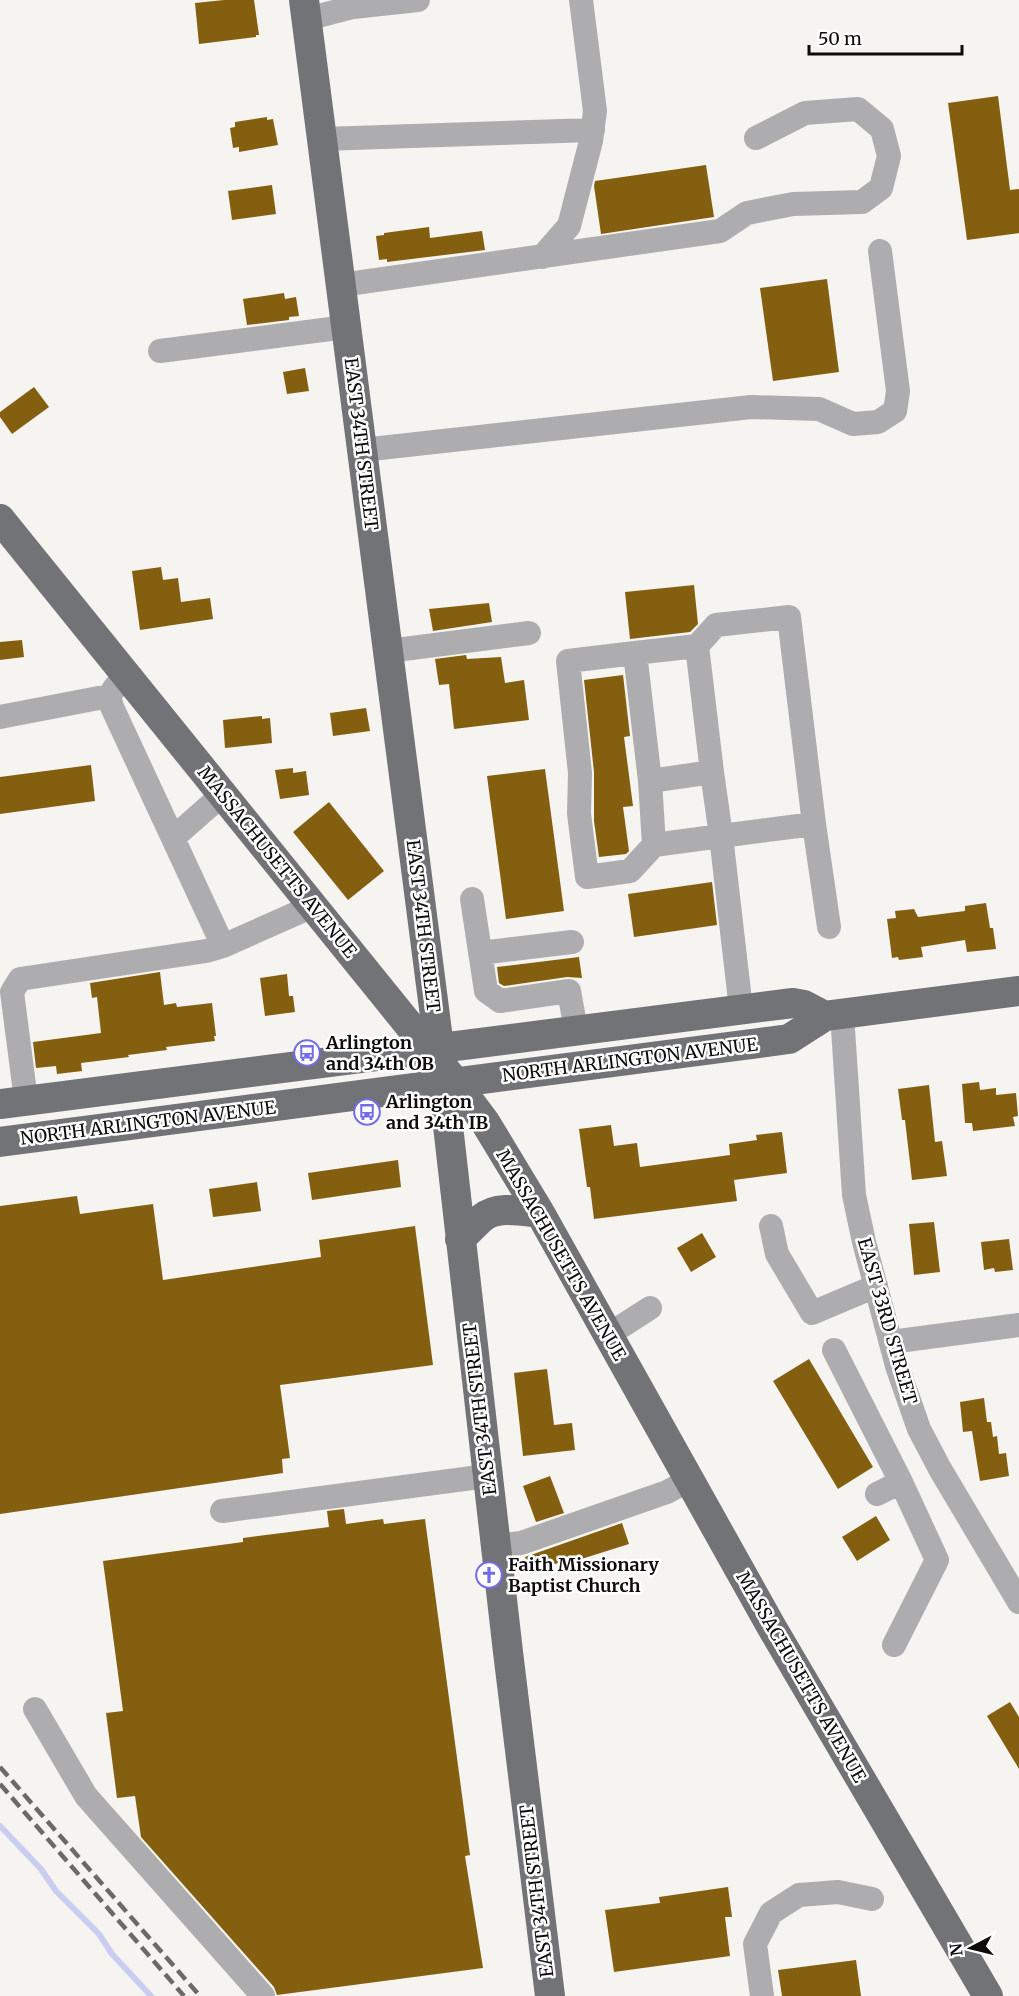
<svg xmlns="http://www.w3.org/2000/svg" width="1019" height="1996" viewBox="0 0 1019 1996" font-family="Merriweather,serif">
<rect width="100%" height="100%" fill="#f6f4f0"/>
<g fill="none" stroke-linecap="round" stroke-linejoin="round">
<path stroke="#cacdf1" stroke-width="6" d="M 0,1826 L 41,1869 L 56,1891 L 99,1934 L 112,1954 L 151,1996"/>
</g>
<path fill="#835f0f" d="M 224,0 L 254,0 L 259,35 L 256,35 L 256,37 L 199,44 L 195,3 Z
M 998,96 L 1010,190 L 1019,189 L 1019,233 L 967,240 L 948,103 Z
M 267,117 L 267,120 L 273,119 L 278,145 L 239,152 L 239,147 L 233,148 L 230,128 L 235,127 L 235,122 Z
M 706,165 L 714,217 L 601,234 L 594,186 L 595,181 Z
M 272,185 L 276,214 L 232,220 L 228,191 Z
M 429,227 L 430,238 L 482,231 L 485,250 L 387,262 L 387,259 L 379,260 L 376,236 L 384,235 L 384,233 Z
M 827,279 L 839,372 L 773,381 L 760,288 Z
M 284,293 L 285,299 L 296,297 L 299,316 L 289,317 L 289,320 L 247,325 L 243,299 Z
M 305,368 L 309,391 L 287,394 L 283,372 Z
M 34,387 L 49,407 L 12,434 L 0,417 L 0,412 Z
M 161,567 L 163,580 L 178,578 L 181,602 L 210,598 L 213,619 L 140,630 L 132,571 Z
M 694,585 L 698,624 L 690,632 L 630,639 L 625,592 Z
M 489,603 L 492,622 L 433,631 L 429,609 Z
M 22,640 L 24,657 L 0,660 L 0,642 Z
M 466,655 L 467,659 L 501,657 L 505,683 L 524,680 L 529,720 L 454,729 L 449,684 L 439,685 L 435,659 Z
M 623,675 L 630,736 L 624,737 L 633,806 L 623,807 L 629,851 L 626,854 L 599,857 L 594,821 L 594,772 L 584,680 Z
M 366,708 L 370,731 L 333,736 L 330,713 Z
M 262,716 L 262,719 L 270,718 L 272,743 L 225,748 L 223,720 Z
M 91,765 L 95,801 L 0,814 L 0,777 Z
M 293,768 L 293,773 L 306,771 L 309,795 L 280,799 L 275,770 Z
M 545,769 L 564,911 L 506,919 L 487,776 Z
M 329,802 L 384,871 L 348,900 L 293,832 Z
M 712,882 L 717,925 L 634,937 L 628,894 Z
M 986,903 L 990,928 L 993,928 L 996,949 L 967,952 L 965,940 L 921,947 L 923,957 L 899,960 L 898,957 L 892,958 L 887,919 L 896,918 L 895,911 L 914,909 L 918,917 L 965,911 L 965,906 Z
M 579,957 L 582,978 L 567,977 L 504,986 L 499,983 L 497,967 Z
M 160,972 L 164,1005 L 176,1003 L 177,1007 L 212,1003 L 216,1036 L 214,1036 L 215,1041 L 166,1047 L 167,1050 L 128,1055 L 129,1057 L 81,1063 L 82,1071 L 57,1074 L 56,1066 L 36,1068 L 33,1042 L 101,1033 L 97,997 L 92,998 L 90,983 Z
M 287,974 L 289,996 L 293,996 L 295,1012 L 265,1016 L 260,978 Z
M 979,1082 L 980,1090 L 996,1088 L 996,1095 L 1016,1093 L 1018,1116 L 1013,1117 L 1015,1126 L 973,1131 L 972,1123 L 965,1123 L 962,1084 Z
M 929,1085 L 935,1142 L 942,1141 L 947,1176 L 912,1180 L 905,1120 L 902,1120 L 898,1089 Z
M 611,1125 L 614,1146 L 637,1143 L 640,1167 L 730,1155 L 729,1144 L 757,1140 L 756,1135 L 782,1132 L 787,1173 L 734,1180 L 737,1201 L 594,1219 L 590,1187 L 587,1187 L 579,1129 Z
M 398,1160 L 401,1187 L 312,1200 L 308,1173 Z
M 257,1182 L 261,1211 L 213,1217 L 209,1189 Z
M 77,1196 L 80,1214 L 153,1204 L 163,1280 L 321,1257 L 319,1240 L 415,1226 L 433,1365 L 280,1385 L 290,1458 L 282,1459 L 283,1473 L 0,1514 L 0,1206 Z
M 934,1222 L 940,1272 L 914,1275 L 909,1224 Z
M 702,1233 L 716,1257 L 691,1272 L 677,1248 Z
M 1009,1239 L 1013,1270 L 995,1272 L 994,1268 L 984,1270 L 981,1242 Z
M 809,1359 L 873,1467 L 838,1489 L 773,1381 Z
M 547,1369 L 554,1425 L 572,1423 L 575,1450 L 523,1456 L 514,1373 Z
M 984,1398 L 987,1422 L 991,1422 L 993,1437 L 997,1436 L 999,1454 L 1006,1453 L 1009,1476 L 980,1481 L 972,1431 L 963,1432 L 960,1402 Z
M 550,1476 L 564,1513 L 536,1522 L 523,1486 Z
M 344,1509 L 346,1524 L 383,1519 L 384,1524 L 425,1519 L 470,1855 L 465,1856 L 483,1968 L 277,1995 L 274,1987 L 141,1837 L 135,1796 L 117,1798 L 106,1713 L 123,1711 L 103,1561 L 243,1542 L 243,1538 L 329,1527 L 327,1511 Z
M 876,1516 L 890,1540 L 857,1561 L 842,1537 Z
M 622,1523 L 629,1544 L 575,1561 L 574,1558 L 530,1572 L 525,1557 Z
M 1010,1702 L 1019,1717 L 1019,1769 L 987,1716 Z
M 728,1887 L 732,1917 L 725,1917 L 730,1956 L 614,1972 L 605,1910 L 660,1903 L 659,1897 Z
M 856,1960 L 861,1996 L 782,1996 L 778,1970 Z"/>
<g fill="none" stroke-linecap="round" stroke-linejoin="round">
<path stroke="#adadaf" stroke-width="24" d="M 307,19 L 353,7 L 418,0
M 322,139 L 593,130
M 542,257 L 569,226 L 591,141 L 595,111 L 581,0
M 341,285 L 720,231 L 747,213 L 793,204 L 862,202 L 881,188 L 889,156 L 882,129 L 858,109 L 805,113 L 756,138
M 160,351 L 346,327
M 362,450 L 751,407 L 819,409 L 853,424 L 878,422 L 895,411 L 898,391 L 880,251
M 388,651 L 529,633
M 635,653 L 568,661 L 580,773 L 579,814 L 587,877 L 630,871 L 654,845
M 129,678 L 116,686 L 109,696 L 112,707 L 223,946
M 0,717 L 109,696
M 712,772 L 697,646 L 716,625 L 789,617 L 814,824
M 650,781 L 635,653 L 697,646
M 173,838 L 223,794
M 472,899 L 486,991 L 500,1001 L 569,991 L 576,1030
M 480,953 L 572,942
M 741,1009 L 721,836 L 654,845 L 650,781 L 712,772 L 721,836 L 814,824 L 829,927
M 842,1014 L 854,1195 L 864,1242 L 897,1366 L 919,1429 L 940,1469 L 1019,1602
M 26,1100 L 12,992 L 20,979 L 206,951 L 223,946 L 313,906
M 771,1226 L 777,1254 L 812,1313 L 876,1286
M 608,1335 L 650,1308
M 891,1342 L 1019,1325
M 834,1350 L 901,1482 L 877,1494
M 222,1511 L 487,1476
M 496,1546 L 521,1543 L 667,1492 L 689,1480
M 894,1645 L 937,1560 L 901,1482
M 35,1709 L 86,1796 L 263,1996
M 762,1996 L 755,1944 L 771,1913 L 799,1895 L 838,1892 L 872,1899"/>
<path stroke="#727376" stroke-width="30" d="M 304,0 L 439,1047 L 508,1652 L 550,1996
M 0,519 L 455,1082 L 485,1122 L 540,1213 L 771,1626 L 988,1996
M 0,1104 L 793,1003 L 804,1005 L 825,1016
M 0,1142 L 789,1039 L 825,1016 L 1019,991
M 460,1239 C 468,1232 474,1225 482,1218 C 497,1205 522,1211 540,1213"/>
<path stroke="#6b6a68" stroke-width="4.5" stroke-dasharray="12 6" stroke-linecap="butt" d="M 0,1767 L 200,1996
M 0,1784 L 184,1996"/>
</g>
<defs>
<g id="bus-ring" transform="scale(1.35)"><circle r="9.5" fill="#fff" stroke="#726ce7" stroke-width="1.5"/><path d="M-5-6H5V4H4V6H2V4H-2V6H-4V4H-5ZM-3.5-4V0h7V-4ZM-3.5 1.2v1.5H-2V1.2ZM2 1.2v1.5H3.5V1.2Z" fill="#726ce7"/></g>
<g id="church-ring" transform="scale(1.35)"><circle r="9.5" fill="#fff" stroke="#726ce7" stroke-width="1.5"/><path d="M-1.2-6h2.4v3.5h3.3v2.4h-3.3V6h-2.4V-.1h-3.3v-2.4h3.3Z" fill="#726ce7"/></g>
</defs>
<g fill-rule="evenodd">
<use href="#bus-ring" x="307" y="1053"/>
<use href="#bus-ring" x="367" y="1112"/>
<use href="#church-ring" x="489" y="1575"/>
</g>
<g text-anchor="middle" stroke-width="5" stroke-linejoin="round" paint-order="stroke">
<g font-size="18" fill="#0d0c0b" stroke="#fff">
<text transform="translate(361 444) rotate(83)" y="6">EAST 34TH STREET</text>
<text transform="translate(277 862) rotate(51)" y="6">MASSACHUSETTS AVENUE</text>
<text transform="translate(423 926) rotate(83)" y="6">EAST 34TH STREET</text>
<text transform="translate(630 1060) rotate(-7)" y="6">NORTH ARLINGTON AVENUE</text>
<text transform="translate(148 1123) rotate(-7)" y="6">NORTH ARLINGTON AVENUE</text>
<text transform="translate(561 1255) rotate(60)" y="6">MASSACHUSETTS AVENUE</text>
<text transform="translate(887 1321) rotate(74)" y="6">EAST 33RD STREET</text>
<text transform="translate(480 1409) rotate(-97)" y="6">EAST 34TH STREET</text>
<text transform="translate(801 1677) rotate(60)" y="6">MASSACHUSETTS AVENUE</text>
<text transform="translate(537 1891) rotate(-97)" y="6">EAST 34TH STREET</text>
</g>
<g font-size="18" font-weight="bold" fill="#0d0c0b" stroke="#fff" text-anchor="start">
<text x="326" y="1049">Arlington<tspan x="326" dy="21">and 34th OB</tspan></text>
<text x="386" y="1108">Arlington<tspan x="386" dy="21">and 34th IB</tspan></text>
<text x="508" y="1571">Faith Missionary<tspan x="508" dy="21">Baptist Church</tspan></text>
</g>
</g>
<g transform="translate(971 1948) rotate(263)" stroke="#ffffff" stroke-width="4.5" paint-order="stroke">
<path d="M0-4.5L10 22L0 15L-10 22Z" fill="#0d0c0b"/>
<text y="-9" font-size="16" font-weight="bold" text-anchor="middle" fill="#0d0c0b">N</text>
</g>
<path d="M809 45v9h153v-9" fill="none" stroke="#0d0c0b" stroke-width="3"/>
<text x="818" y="45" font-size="18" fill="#0d0c0b" stroke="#ffffff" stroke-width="4.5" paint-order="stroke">50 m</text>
</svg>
